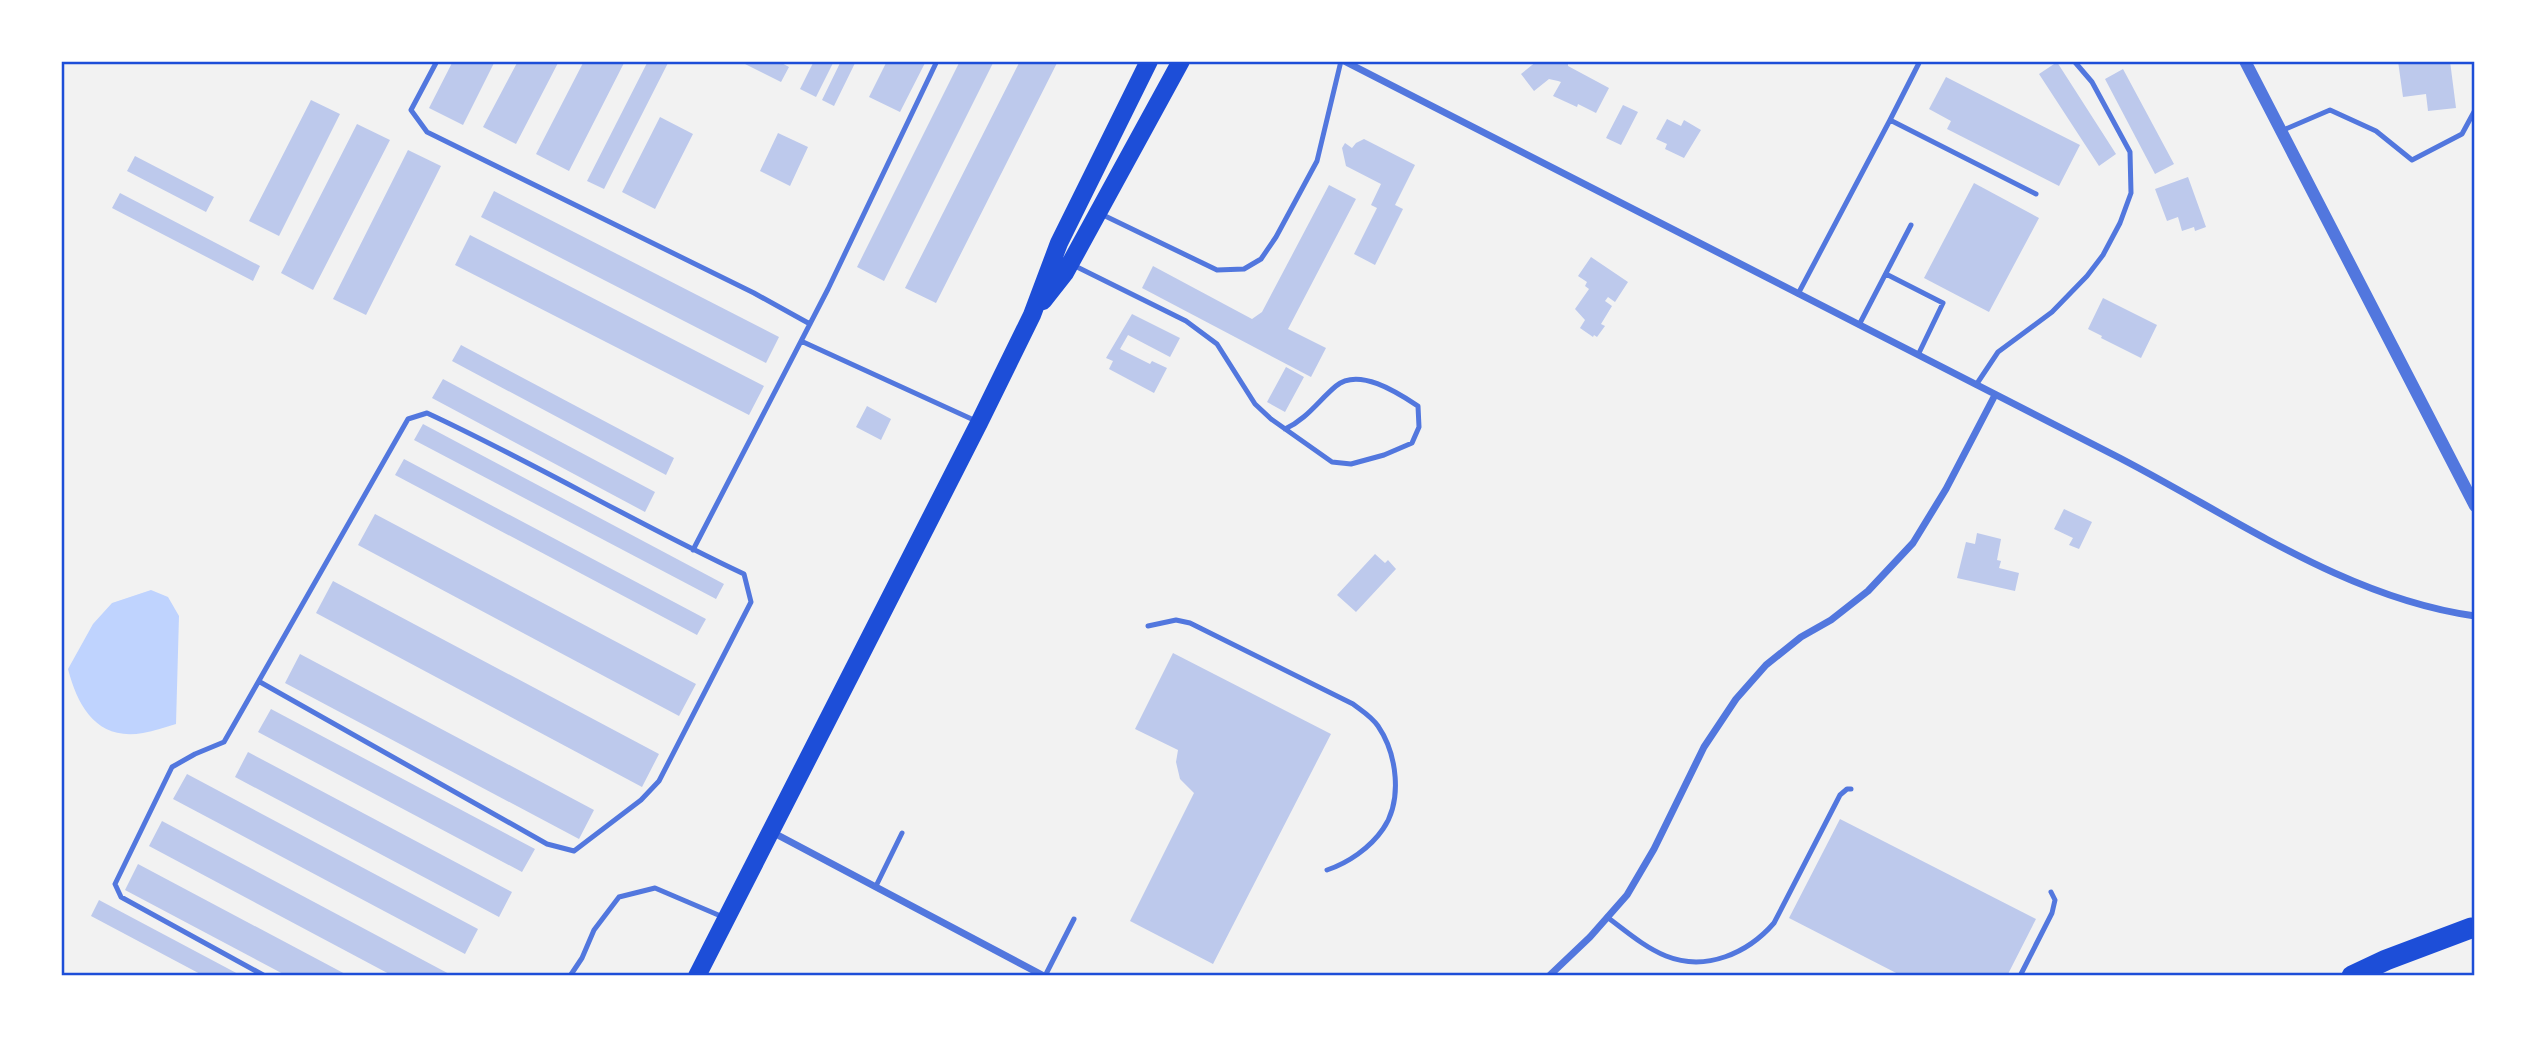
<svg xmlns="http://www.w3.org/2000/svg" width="2536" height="1037" viewBox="0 0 2536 1037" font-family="Jost,sans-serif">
<rect width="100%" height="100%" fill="#f2f2f2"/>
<path fill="#bfd3fe" d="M 151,590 L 168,597 L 179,616 L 176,724 C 165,727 154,731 143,733 C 98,741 78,708 68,669 L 93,624 L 112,603 Z"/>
<path fill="#bdc9ec" d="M 453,61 L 495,61 L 463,125 L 429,108 Z
M 518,61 L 559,61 L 516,144 L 483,127 Z
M 584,61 L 625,61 L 569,171 L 536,154 Z
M 648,61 L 669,61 L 604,189 L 587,181 Z
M 739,61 L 778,61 L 789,67 L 781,82 Z
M 814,61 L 834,61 L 816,97 L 800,89 Z
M 841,61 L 856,61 L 834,106 L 822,100 Z
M 887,61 L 926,61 L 900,112 L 869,97 Z
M 960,61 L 994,61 L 884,281 L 857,267 Z
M 1020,61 L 1058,61 L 936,303 L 905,288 Z
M 1537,61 L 1568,61 L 1568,66 L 1609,88 L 1596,113 L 1578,104 L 1577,107 L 1553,96 L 1561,82 L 1558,81 L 1549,79 L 1534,91 L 1521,74 Z
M 2398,61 L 2450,61 L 2456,108 L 2428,111 L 2426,94 L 2403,97 Z
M 2057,62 L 2116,154 L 2099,166 L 2039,74 Z
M 2123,69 L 2174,164 L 2155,174 L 2105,79 Z
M 1946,77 L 2080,145 L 2059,186 L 1947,129 L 1951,121 L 1929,109 Z
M 311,100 L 340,114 L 279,236 L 249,221 Z
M 1623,105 L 1638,112 L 1621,145 L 1606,138 Z
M 660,117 L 693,134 L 655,209 L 622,192 Z
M 1667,119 L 1681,126 L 1684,120 L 1701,130 L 1684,158 L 1665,149 L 1667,144 L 1656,139 Z
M 357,124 L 390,140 L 313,290 L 281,273 Z
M 778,133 L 808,147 L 790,186 L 760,171 Z
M 1364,139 L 1415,165 L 1395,205 L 1403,209 L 1375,265 L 1354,254 L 1377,208 L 1371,205 L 1381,184 L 1346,166 L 1342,148 L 1345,143 L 1352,148 L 1356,143 Z
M 408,150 L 441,166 L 366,315 L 333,299 Z
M 135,156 L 214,197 L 206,212 L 127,171 Z
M 2188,177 L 2206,227 L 2195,231 L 2194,227 L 2182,231 L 2178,217 L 2167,221 L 2155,189 Z
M 1974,183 L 2039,218 L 1989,312 L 1924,278 Z
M 1329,185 L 1356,199 L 1288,329 L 1326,348 L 1311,377 L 1142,288 L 1153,266 L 1252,319 L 1262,312 Z
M 494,191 L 779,337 L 766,363 L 481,217 Z
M 120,193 L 260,266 L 253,281 L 112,208 Z
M 470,235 L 764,386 L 749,415 L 455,265 Z
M 1591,257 L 1628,282 L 1615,302 L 1608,297 L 1605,301 L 1612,306 L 1601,324 L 1605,326 L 1597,337 L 1594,335 L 1593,337 L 1580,328 L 1585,320 L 1575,309 L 1589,289 L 1585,286 L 1587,282 L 1578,276 Z
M 2103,298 L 2157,325 L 2141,358 L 2101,338 L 2102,336 L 2088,329 Z
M 1132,314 L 1180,338 L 1170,357 L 1128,335 L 1120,349 L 1150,364 L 1152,361 L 1167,368 L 1154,393 L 1109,369 L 1113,361 L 1106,358 Z
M 461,345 L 674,458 L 666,475 L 452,361 Z
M 1286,367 L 1304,377 L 1285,412 L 1267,402 Z
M 443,379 L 655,492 L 645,512 L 432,398 Z
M 867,406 L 891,419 L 881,440 L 856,427 Z
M 423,424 L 724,584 L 716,599 L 414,440 Z
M 404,459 L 706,619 L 697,635 L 395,475 Z
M 2064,509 L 2092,522 L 2079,549 L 2069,545 L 2073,538 L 2054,529 Z
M 375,514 L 696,684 L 679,716 L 358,545 Z
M 1977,533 L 2001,539 L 1997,560 L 2001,561 L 1999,568 L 2019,573 L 2015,591 L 1957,578 L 1966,542 L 1975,544 Z
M 1375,554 L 1385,563 L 1388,560 L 1396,569 L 1356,612 L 1337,595 Z
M 333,581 L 659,754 L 642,787 L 316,613 Z
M 1173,653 L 1331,734 L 1213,964 L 1130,921 L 1194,793 L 1180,779 L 1176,762 L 1178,750 L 1135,729 Z
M 300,654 L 594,810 L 579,839 L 285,683 Z
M 271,709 L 535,849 L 522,872 L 258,732 Z
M 248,752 L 512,892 L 499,917 L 235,777 Z
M 187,774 L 478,929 L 465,954 L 173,799 Z
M 1840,819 L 2036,919 L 2007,976 L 1902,976 L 1789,918 Z
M 162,821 L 453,976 L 393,976 L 149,846 Z
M 138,864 L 349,976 L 287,976 L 125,890 Z
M 99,900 L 242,976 L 204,976 L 91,916 Z"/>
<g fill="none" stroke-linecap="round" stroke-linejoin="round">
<path stroke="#5277de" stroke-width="5" d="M 437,61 L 411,110 L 427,132 L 754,293 L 810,324
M 2474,61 L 2475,66
M 1890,120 L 1920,61
M 2281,131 L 2330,110 L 2376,131 L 2412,160 L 2462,134 L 2475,110
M 1101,214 L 1217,270 L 1244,269 L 1261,259 L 1276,237 L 1317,161 L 1341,61
M 1073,265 L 1186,321 L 1217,344 L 1255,404 L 1271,419 L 1332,462 L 1351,464 L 1384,455 L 1412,443 L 1419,427 L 1418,406 C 1398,393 1359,367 1336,386 C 1319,400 1307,419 1285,429
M 1886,274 L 1943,303 L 1918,355
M 1798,294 L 1890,120 L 2036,194
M 1859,325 L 1911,225
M 801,341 L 976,421
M 1976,385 L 1998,352 L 2052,312 L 2087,276 L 2103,255 L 2120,223 L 2131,193 L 2130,152 L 2092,82 L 2074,61
M 693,550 L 828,289 L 937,61
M 1148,626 L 1176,620 L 1190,623 L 1353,704 C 1362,711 1371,716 1378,726 C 1397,754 1403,800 1383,829 C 1370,848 1348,863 1327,870
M 260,682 L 547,844 L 574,851 L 641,800 L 659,781 L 751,602 L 744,574 C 637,524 535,463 427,413 L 408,419 L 224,742 L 195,754 L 172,767 L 115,884 L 121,897 L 265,976
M 876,886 L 902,833
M 1607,917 C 1626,931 1644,947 1666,956 C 1706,972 1748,953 1774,923 L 1840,795 L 1847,789 L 1851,789
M 570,976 L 582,958 L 594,930 L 619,897 L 655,888 L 723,917
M 1045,976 L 1074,919
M 2020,976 L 2052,913 L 2055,900 L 2051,892"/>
<path stroke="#5277de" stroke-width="7" d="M 1344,61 C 1600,192 1856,323 2112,454 C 2228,513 2344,598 2475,616
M 772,832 L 1044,976
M 1549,976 L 1590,937 L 1627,895 L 1654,849 L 1704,747 L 1736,699 L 1766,665 L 1801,637 L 1831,620 L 1868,591 L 1913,543 L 1946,489 L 1995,395"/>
<path stroke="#5277de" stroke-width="12" d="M 2245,61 L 2475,506"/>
<path stroke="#1d4ed8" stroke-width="18" d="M 1043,301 L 1065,273 L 1181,61
M 697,976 L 979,423 L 1032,315 L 1059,243 L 1149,61"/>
<path stroke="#1d4ed8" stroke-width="21" d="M 2352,976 L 2386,960 L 2471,928"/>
</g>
<rect width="2536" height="1037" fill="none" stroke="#ffffff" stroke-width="126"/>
<rect x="63" y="63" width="2410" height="911" fill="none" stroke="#1d4ed8" stroke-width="2.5"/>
</svg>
